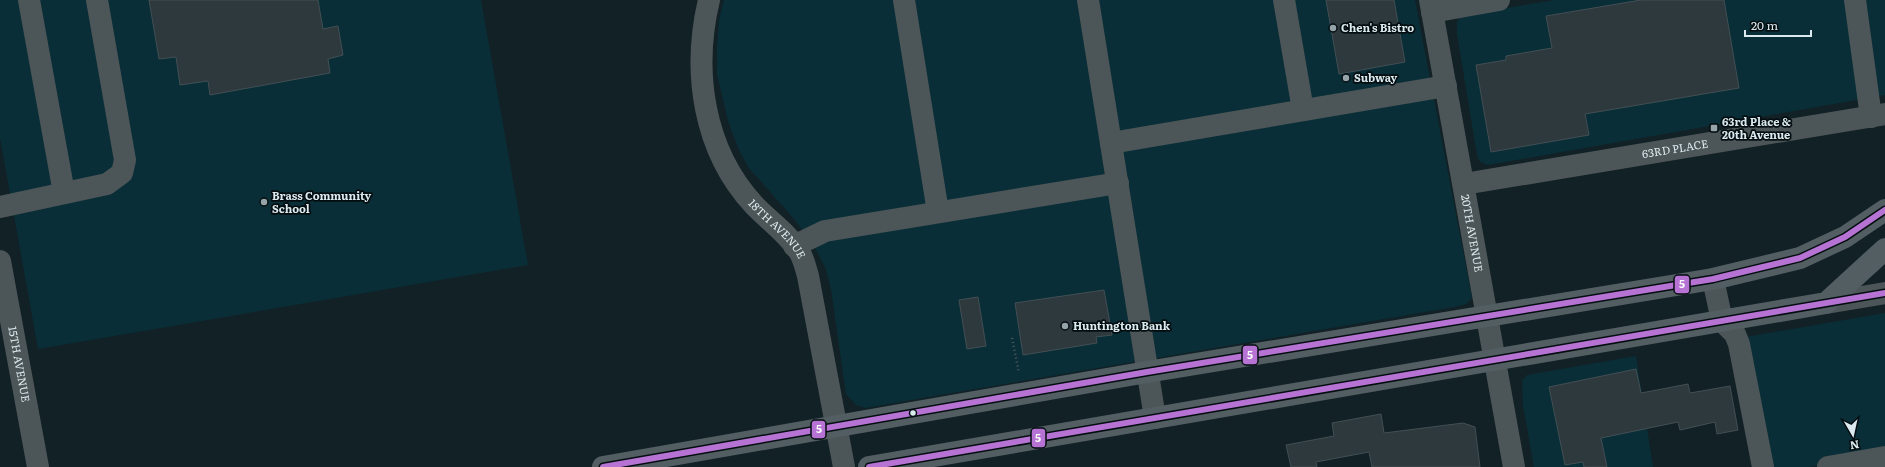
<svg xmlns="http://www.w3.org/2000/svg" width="1885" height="467" viewBox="0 0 1885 467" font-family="Literata,serif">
<rect width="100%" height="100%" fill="#122126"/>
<path fill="#0a2e37" d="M 0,0 L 481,0 L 528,265 L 38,349 L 0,138 Z
M 724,0 L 1415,0 L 1472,298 L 1466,304 L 1454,307 L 865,408 L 856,405 L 846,394 L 831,289 L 825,267 L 814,246 L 795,220 L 748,167 L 738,148 L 728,121 L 717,74 L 717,48 L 719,20 Z
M 1554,0 L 1885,0 L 1885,95 L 1488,165 L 1480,162 L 1477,155 L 1457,34 L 1457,22 L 1460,16 Z
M 1885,313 L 1885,454 L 1809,467 L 1752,467 L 1728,340 Z
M 1636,356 L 1653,467 L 1534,467 L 1523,405 L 1522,381 L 1527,375 Z"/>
<path fill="#2d393d" stroke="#424f53" d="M 149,0 L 318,0 L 323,29 L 338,26 L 343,55 L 328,59 L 330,73 L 210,95 L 208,81 L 180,85 L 176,57 L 159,59 Z
M 1326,0 L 1394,0 L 1405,62 L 1339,74 Z
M 1641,0 L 1724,0 L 1739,88 L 1585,114 L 1589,135 L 1491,152 L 1476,65 L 1506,60 L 1506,56 L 1552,48 L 1546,16 Z
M 1104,290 L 1112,335 L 1096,337 L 1097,343 L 1023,355 L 1015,303 Z
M 978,297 L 986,346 L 967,349 L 959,300 Z
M 1636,369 L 1641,393 L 1688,384 L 1690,393 L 1730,386 L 1738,430 L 1717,434 L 1715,422 L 1680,430 L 1678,422 L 1601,438 L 1607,467 L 1584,467 L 1583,462 L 1565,465 L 1549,387 Z
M 1381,414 L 1384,433 L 1463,423 L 1475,427 L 1480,467 L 1372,467 L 1369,452 L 1316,462 L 1317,467 L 1291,467 L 1286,445 L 1334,436 L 1332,423 Z"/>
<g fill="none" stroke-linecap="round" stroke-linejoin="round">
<path stroke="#50595c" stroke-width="2.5" stroke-dasharray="1 3" stroke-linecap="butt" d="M 1012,338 L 1019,373"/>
<g stroke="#4c5557" stroke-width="22">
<path d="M 29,0 L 64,193"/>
<path id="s1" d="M 709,0 C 692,71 703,150 754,205 C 769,221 789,234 800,253 C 804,260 806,269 808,276 L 844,467"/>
<path d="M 904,0 L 938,212"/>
<path d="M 1088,0 L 1155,418"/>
<path d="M 1284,0 L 1303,110"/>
<path id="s2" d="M 1430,0 L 1514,467"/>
<path d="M 1855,0 L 1871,117"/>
<path d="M 1432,12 L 1499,0"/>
<path d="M 1111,143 L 1446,86"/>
<path id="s3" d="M 1464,184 L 1885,114"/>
<path d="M 0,207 L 107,184 L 122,173 L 125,160 L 97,0"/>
<path d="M 794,246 L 825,231 L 1118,183"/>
<path id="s4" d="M 0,261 L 38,467"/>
<path d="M 1713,279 L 1722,321 L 1735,334 L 1739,344 L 1763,467"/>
<path d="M 1826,303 L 1885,293"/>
<path d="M 1828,467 L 1885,457"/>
</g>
<path stroke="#525e62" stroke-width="22" d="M 603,467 L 1147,372 L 1713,279 L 1800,258 L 1845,237 L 1885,210
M 869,467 L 1826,303 L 1885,249"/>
<g stroke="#040d10" stroke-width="9">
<path id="bus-1" d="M 603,467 L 1147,372 L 1713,279 L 1800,258 L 1845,237 L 1885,210
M 869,467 L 1885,293"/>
</g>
<use href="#bus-1" stroke="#b673d3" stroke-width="6"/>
</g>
<g fill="#95a4a9" stroke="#040d10" stroke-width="1.5">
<circle cx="1333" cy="28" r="4"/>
<circle cx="1346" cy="78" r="4"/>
<rect x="1710" y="124" width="8" height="8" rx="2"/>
<circle cx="264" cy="202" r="4"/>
<circle cx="1065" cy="326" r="4"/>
</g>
<circle fill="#dbeaef" stroke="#040d10" stroke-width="1.5" cx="913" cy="413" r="3.5"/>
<g text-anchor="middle" stroke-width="3.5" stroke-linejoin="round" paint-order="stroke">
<g font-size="11" font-weight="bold" fill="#dbeaef" stroke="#040d10" text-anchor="start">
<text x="1341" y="32">Chen's Bistro</text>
<text x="1354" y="82">Subway</text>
<text x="1722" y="126">63rd Place &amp;<tspan x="1722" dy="13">20th Avenue</tspan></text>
<text x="272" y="200">Brass Community<tspan x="272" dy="13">School</tspan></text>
<text x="1073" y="330">Huntington Bank</text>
</g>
<g font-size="11" fill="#dbeaef" stroke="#040d10">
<text dy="4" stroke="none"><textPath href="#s3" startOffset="214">63RD PLACE</textPath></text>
<text dy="4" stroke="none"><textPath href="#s1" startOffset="252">18TH AVENUE</textPath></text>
<text dy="4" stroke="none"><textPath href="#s2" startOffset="237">20TH AVENUE</textPath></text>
<text dy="4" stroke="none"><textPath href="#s4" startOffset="105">15TH AVENUE</textPath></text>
</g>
</g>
<g stroke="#040d10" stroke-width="1.5">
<rect x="1674" y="275" width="16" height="19" rx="4" fill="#b673d3"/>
<rect x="1242" y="345" width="16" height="20" rx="4" fill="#b673d3"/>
<rect x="811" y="420" width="15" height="19" rx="4" fill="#b673d3"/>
<rect x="1031" y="428" width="15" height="20" rx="4" fill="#b673d3"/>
</g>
<g font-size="11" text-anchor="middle" font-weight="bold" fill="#fff">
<text x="1682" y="288">5</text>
<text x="1250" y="359">5</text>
<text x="819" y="433">5</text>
<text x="1038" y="442">5</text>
</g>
<g transform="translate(1853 435) rotate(171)" stroke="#040d10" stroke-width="3" paint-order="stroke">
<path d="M0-3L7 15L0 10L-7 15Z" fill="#dbeaef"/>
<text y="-6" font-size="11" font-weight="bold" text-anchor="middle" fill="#dbeaef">N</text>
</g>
<path d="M1745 30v6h66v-6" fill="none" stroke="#dbeaef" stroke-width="2"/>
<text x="1751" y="30" font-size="12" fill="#dbeaef" stroke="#040d10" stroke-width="3" paint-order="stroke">20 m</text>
</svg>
